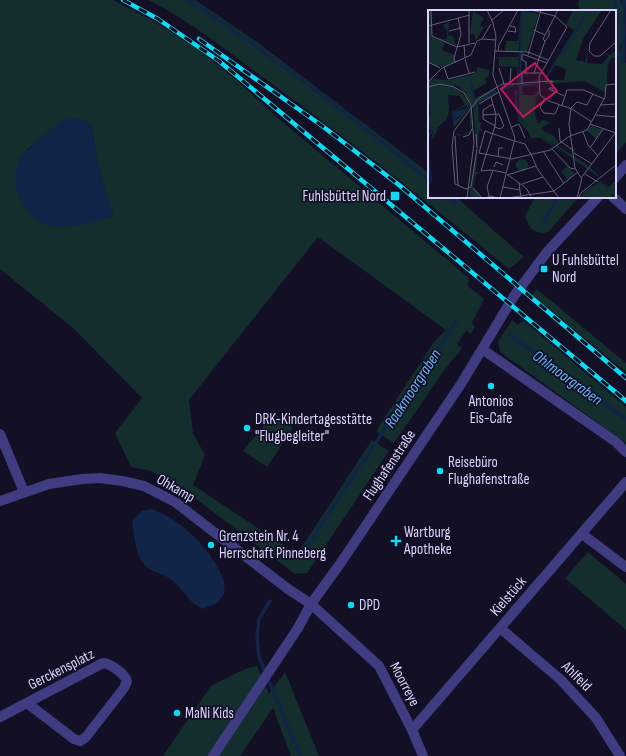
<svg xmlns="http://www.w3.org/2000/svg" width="626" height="756" viewBox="0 0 626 756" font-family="'Sofia Sans Condensed',sans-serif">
<rect width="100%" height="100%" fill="#130f24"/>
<path fill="#132e2d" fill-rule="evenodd" d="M 0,0 L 113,0 L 155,22 L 198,49 L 234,78 L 279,119 L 469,278 L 468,286 L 484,299 L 472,323 L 475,327 L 471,334 L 466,331 L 457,344 L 462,348 L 443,372 L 394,443 L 377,432 L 379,426 L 434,342 L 446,330 L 318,237 L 189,400 L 193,433 L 205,455 L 193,485 L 297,554 L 372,440 L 389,451 L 307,573 L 295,574 L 179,486 L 151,471 L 131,467 L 115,433 L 142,398 L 73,328 L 0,269 ZM 91,125 L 99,170 L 113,215 L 111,217 L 84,223 L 27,150 L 44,137 Z
M 149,0 L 195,0 L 257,42 L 429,173 L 429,197 L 456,197 L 524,257 L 509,269 C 429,203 348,139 264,78 C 227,51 190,21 149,0 Z
M 579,0 L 622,0 L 620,1 L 625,9 L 622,20 L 622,41 L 620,49 L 625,64 L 626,63 L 626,142 L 615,155 L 615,11 L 581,11 L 578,5 Z
M 535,197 L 579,197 L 548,232 C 535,236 528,227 525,216 Z
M 537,289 L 626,363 L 626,372 L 532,295 Z
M 512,320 L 518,325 L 523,320 L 626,407 L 626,443 L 500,352 L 498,342 Z
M 274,413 L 293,428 L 267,467 L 243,451 Z
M 588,552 L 626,584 L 626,630 L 565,578 Z
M 257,666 L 269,694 L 285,672 L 319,756 L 291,756 L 273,708 L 240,756 L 163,756 L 211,686 L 245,669 Z"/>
<path fill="#102547" d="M 622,0 L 626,0 L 625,64 L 620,60 L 622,41 L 622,19 L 625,9 L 621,4 Z
M 76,118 L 85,120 L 91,125 L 99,170 L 113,215 L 111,217 C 92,222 70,229 51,226 C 23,221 7,182 20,158 C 22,155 57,124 61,121 C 66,119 71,118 76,118 Z
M 150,509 C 178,515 216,554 224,582 C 225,585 224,590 224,594 L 218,602 L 203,609 C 188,603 183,588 169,578 C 161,573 149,571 143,563 C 135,552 134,534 132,521 L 142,511 Z"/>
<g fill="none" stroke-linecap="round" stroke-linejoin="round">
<path stroke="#102547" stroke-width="3.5" d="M 188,0 C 272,55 353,116 429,181
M 615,11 L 615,0
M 448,197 L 456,203
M 543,223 L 558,197
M 510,335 L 626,419
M 301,556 L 457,320
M 270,601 L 259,619 L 257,638 L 259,657 L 300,756"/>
<path stroke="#3f3c81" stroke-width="10" d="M 615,178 L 626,165
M 613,197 L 626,209
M 482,349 L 616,442 L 626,452
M 0,434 L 24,492
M 0,501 L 49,484 L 82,479 L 100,478 L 122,481 L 144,486 L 175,502 L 288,589 L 311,604 L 379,666 L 412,730 L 423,756
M 582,534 L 626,567
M 500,628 L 561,680 L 596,718 L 620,756
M 0,717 L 103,663 C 111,664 124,673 127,681 L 124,688 L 86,737 L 80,741 L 74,739 L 27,703
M 412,730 L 626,482
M 213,756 L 298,628 L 311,604 L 342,561 L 461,384 L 514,296 L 547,252 L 598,197"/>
<g stroke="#0adcf3" stroke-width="4.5">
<path id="rail" d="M 123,0 L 158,19 L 219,61 L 626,401
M 199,39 L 321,125 L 399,185 L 626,378"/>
</g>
<use href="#rail" stroke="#130f24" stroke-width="3" stroke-dasharray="9" stroke-linecap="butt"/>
</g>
<g fill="#0adcf3" stroke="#130f24" stroke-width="1.5">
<rect x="390" y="191" width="10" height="10" rx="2"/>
<rect x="540" y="265" width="8" height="8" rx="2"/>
<circle cx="491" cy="386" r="4"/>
<circle cx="247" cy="428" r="4"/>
<circle cx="440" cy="471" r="4"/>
<path d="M394 535h4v4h4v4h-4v4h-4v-4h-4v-4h4z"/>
<circle cx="211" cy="545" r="4"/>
<circle cx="351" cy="605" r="4"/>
<circle cx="177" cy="713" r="4"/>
</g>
<g text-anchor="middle" stroke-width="3.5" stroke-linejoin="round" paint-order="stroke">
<g font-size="15" fill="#d9d4fd" stroke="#130f24" text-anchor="start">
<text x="386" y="201" text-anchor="end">Fuhlsbüttel Nord</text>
<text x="552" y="265">U Fuhlsbüttel<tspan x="552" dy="17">Nord</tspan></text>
<text x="491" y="406" text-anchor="middle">Antonios<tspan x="491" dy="17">Eis-Cafe</tspan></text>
<text x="255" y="424">DRK-Kindertagesstätte<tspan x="255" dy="17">"Flugbegleiter"</tspan></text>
<text x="448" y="467">Reisebüro<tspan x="448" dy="17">Flughafenstraße</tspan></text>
<text x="404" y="537">Wartburg<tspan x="404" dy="17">Apotheke</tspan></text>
<text x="219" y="541">Grenzstein Nr. 4<tspan x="219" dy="17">Herrschaft Pinneberg</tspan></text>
<text x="359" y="610">DPD</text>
<text x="185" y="718">MaNi Kids</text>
</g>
<g font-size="15" fill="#d9d4fd" stroke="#130f24">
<text transform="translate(389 465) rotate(-56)" y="5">Flughafenstraße</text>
<text transform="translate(176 488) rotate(30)" y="5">Ohkamp</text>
<text transform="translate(508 596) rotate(-49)" y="5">Kielstück</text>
<text transform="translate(61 669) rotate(-27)" y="5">Gerckensplatz</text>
<text transform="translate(577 676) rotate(45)" y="5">Ahlfeld</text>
<text transform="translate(405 684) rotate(62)" y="5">Moorreye</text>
</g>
<g font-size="16" font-style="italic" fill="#67b5f9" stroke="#130f24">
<text transform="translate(568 377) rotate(36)" y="6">Ohlmoorgraben</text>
<text transform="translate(412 388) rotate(-57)" y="6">Raakmoorgraben</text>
</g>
</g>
<g transform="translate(428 10)">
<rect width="188" height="188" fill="#130f24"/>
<path d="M 0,0 L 3,2 L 3,26 L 17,33 L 14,40 L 26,45 L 26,53 L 13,57 L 0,53 ZM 93,0 L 111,4 L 99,41 L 94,42 L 91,73 ZM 93,0 L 91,41 L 77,41 L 78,31 L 90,31 ZM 145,0 L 174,0 L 156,27 L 148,50 L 157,52 L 160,42 L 159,53 L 174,54 L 181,46 L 178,43 L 182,45 L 188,40 L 188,47 L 184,48 L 180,54 L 178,83 L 157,71 L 118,74 L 115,71 L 146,20 L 138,15 ZM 127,55 L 138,59 L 136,70 L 118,70 ZM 45,1 L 56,8 L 52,16 L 56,17 L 48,31 L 46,24 L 42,24 ZM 21,12 L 20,25 L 25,26 L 28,35 L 11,29 L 19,29 L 19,21 L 15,15 ZM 91,42 L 90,73 L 89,73 L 89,57 L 71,56 L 71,49 L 67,47 L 90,47 ZM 49,57 L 61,60 L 61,65 L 57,69 L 59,73 L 45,81 L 46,89 L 66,78 L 70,83 L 50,93 L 51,112 L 54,113 L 52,118 L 55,121 L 51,121 L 48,162 L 54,162 L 48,164 L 45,177 L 53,188 L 41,188 L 49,138 L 45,97 L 31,75 L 31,77 L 27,74 L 25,76 L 0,76 L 0,73 L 3,69 L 20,70 L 48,63 ZM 93,74 L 110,74 L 111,85 L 108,87 L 107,104 L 110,114 L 115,110 L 122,113 L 113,118 L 115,121 L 125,125 L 131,133 L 129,135 L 158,154 L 168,163 L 173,169 L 96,113 L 91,99 L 91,76 ZM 109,75 L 110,81 L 106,85 L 95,85 L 94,76 ZM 7,75 L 28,78 L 40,90 L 44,102 L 44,109 L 43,119 L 40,124 L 30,126 L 28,123 L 34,125 L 42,121 L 42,98 L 26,117 L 24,101 L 37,95 L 32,86 L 20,85 L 21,101 L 18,110 L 9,118 L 10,120 L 3,130 L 5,121 L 0,112 L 2,104 L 0,77 ZM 41,95 L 30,109 L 26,111 L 25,101 ZM 88,75 L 90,100 L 95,112 L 146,151 L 113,128 L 103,128 L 101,123 L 90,110 ZM 163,115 L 174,120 L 168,129 L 159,121 ZM88 155a6 6 0 1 1 12 0a6 6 0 1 1-12 0ZM 139,156 L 147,164 L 140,170 L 133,162 ZM 174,169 L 180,177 L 188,170 L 188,188 L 183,183 L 185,188 L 152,188 L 157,181 L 173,171 L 181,181 Z" fill="#132e2d" fill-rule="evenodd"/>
<path d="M 40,95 L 41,98 L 26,111 L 25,101 L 37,99 Z" fill="#102547"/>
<path fill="none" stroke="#102547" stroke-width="2" d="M 131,47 L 161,0M 117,70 L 127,54M 43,73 L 46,88M 92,73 L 94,0M 93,76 L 109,74M 72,80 L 86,75M 88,80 L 88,99 L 92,109M 56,87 L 60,87 L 63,83 L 69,82M 0,114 L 4,121 L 0,127M 0,135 L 3,171 L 0,176"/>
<path fill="none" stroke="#625e7b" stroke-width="1" d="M 3,0 L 4,26 L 29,37 L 47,33M 59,0 L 65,13 L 68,27 L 65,65 L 87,128 L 72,188M 103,0 L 127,6 L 139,17 L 111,67 L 112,85 L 121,91 L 144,99 L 164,112M 183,0 L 162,33 L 161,41 L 166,46 L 172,46 L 188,32M 64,10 L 76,0M 0,16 L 42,5M 106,20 L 117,25M 21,21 L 33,18M 80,21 L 88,22 L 87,17 L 82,16M 54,29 L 68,30M 117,31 L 121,26 L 121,20M 41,33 L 41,0M 36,35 L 37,48M 67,41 L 100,42 L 120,50M 70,41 L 71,35 L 90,0M 94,44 L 119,53M 94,45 L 94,50 L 98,52 L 98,63M 100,45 L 113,0M 37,49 L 41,63M 0,52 L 12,58M 27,53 L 26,48 L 33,24 L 30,8M 16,57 L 20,69 L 47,62M 71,58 L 76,74M 106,63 L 117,31 L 115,29 L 130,0M 0,72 L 14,58 L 43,45 L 49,31 L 54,29 L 63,14M 82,73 L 83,58M 94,73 L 94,63 L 113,63M 0,77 L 12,74 L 26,77 L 36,83 L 43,95 L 46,133 L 39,188M 125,81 L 125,78 L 121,78 L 121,79 L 136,86M 63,87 L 68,105 L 67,116 L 53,161 L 64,160 L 78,163M 116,89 L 112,98 L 116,103 L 127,104 L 131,95M 51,94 L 71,82M 65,94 L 55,100 L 55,109 L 67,116M 134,95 L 139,80 L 156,80 L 176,89M 172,95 L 188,94M 143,98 L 141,114 L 147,158 L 153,168M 143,98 L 149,92 L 159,95 L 165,84M 55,105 L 71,104 L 76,116 L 72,119 L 67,117M 168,105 L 188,107M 162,114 L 188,123M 84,117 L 91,114 L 97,128M 131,118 L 132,131 L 146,141M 57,121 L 51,143 L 84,149 L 122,140 L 142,126 L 159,120 L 177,87 L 178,75 L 188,74M 57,121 L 86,131M 155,122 L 160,135 L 170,146M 48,124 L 49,138M 27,126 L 30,175M 35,127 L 41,125 L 44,119M 87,131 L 97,134 L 102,143M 162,138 L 175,119M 124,139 L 142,158 L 147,159M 115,141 L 136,174M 102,142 L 110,160 L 131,188M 146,143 L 164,154M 70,146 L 71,138 L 75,138M 66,157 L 68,152 L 75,155M 157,164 L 170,172M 79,165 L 108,156M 80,165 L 98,178 L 104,188M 153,168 L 188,122M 91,173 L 93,188M 27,174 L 24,136 L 26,121 L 50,89 L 74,74 L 90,74 L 96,73 L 124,71 L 125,72 L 122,71M 27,174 L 38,179 L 43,177 L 49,139M 94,174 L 115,167M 75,177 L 92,180M 45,178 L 54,188M 61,186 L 59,177 L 65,160M 57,188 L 63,186 L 69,188M 79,188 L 126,181 L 150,162M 149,188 L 154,168M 150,188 L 154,182 L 188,155"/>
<path fill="#c2185b" fill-opacity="0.15" stroke="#c2185b" stroke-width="2" d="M 107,53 L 129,81 L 95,107 L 73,79 Z"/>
<rect width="188" height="188" fill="none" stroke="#d9d4fd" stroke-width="2"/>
</g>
</svg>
